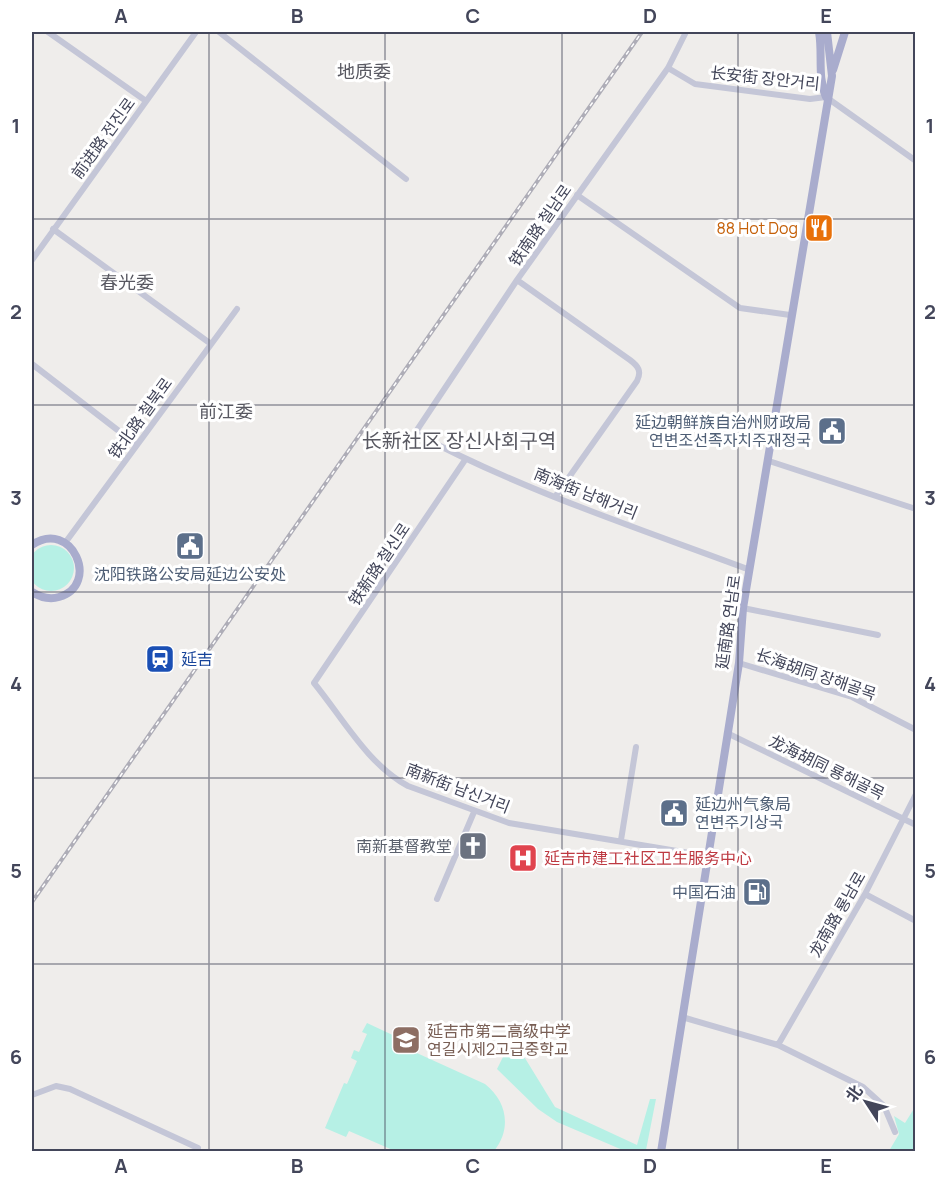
<svg xmlns="http://www.w3.org/2000/svg" width="947" height="1183" viewBox="0 0 947 1183" font-family="Manrope,'Noto Sans SC','Noto Sans KR',sans-serif">
<rect width="100%" height="100%" fill="#efedeb"/>
<path fill="#b6f0e5" d="M28 568a23 23 0 1 1 46 0a23 23 0 1 1-46 0Z
M 367,1023 L 399,1038 L 397,1044 L 485,1084 C 507,1101 512,1129 494,1151 L 395,1151 L 349,1131 L 346,1137 L 325,1128 L 344,1083 L 347,1084 L 357,1061 L 351,1058 L 354,1050 L 359,1052 L 367,1034 L 362,1032 Z
M 511,1048 L 520,1050 L 555,1107 L 637,1145 L 650,1099 L 656,1099 L 646,1150 L 625,1151 L 557,1122 L 538,1109 L 497,1069 L 506,1051 Z
M 915,1107 L 915,1151 L 889,1151 L 899,1134 L 894,1116 L 905,1123 Z"/>
<g fill="none" stroke-linecap="round" stroke-linejoin="round">
<path stroke="#c4c6d7" stroke-width="6" d="M 48,32 L 146,101
M 219,32 L 406,179
M 686,32 L 668,68 L 517,280 L 415,433 C 521,490 638,528 750,570
M 668,68 L 695,84 L 810,99 L 826,97 L 916,161
M 577,195 L 740,308 L 790,315
M 53,229 L 211,344
M 32,260 L 196,32
M 517,280 L 630,360 C 638,366 642,371 637,381 L 555,497
M 32,364 L 137,445
M 465,460 L 314,683 C 342,717 368,765 408,786 L 509,823 L 707,856
M 769,461 L 916,509
M 65,543 L 237,309
M 743,608 L 878,635
M 739,663 L 852,697 L 916,730
M 727,733 L 916,825
M 621,840 L 636,747
M 865,894 L 916,921
M 437,899 L 474,812
M 682,1017 L 778,1045 L 863,1087 L 884,1106 L 895,1132
M 778,1045 L 865,894 L 916,794
M 32,1095 L 56,1086 L 70,1089 L 198,1148"/>
<path stroke="#a9accd" stroke-width="8" d="M 819,32 C 823,54 817,76 826,97
M 833,70 L 845,32
M 32,545 C 72,518 101,585 59,597 C 49,600 40,597 32,592
M 661,1152 L 739,663 L 743,608 L 832,76 L 827,32"/>
<g stroke="#aeadb7" stroke-width="4">
<path id="rail" d="M 32,902 L 642,32"/>
</g>
<use href="#rail" stroke="#fff" stroke-width="1.5" stroke-dasharray="4.5" stroke-linecap="butt"/>
</g>
<path fill="none" stroke="#43465a" stroke-width="1.5" stroke-opacity="0.55" d="M 209,32 L 209,1152M 385,32 L 385,1152M 562,32 L 562,1152M 738,32 L 738,1152M 32,219 L 916,219M 32,405 L 916,405M 32,592 L 916,592M 32,778 L 916,778M 32,964 L 916,964"/>
<defs>
<g id="restaurant-square" transform="scale(1.5)"><rect x="-9" y="-9" width="18" height="18" rx="4" fill="#e8710a" stroke="#fff"/><path d="M-5-6h1v4h1v-4h1v4h1v-4h1v5L-1.5 .5V6h-2V.5L-5-1ZM5-6V6H3V1.5H1.5Q1.5-4 5-6Z" fill="#fff"/></g>
<g id="civic-square" transform="scale(1.5)"><rect x="-9" y="-9" width="18" height="18" rx="4" fill="#5c6f8a" stroke="#fff"/><path d="M-.6-6.5H3V-4.5H.6V-3L4-1V1h2V6H-6V1h2V-1L-.6-3ZM-1.2 2.5V6h2.4V2.5Z" fill="#fff"/></g>
<g id="station-square" transform="scale(1.5)"><rect x="-9" y="-9" width="18" height="18" rx="4" fill="#1a4fb4" stroke="#fff"/><path d="M-3-6H3Q5-6 5-4V2Q5 4 3 4L4.5 6H3L1.5 4h-3L-3 6H-4.5L-3 4Q-5 4-5 2V-4Q-5-6-3-6ZM-3.5-4v3h7v-3ZM-3.5 1v1.5H-2V1ZM2 1v1.5H3.5V1Z" fill="#fff"/></g>
<g id="church-square" transform="scale(1.5)"><rect x="-9" y="-9" width="18" height="18" rx="4" fill="#6b7280" stroke="#fff"/><path d="M-1.2-6h2.4v3.5h3.3v2.4h-3.3V6h-2.4V-.1h-3.3v-2.4h3.3Z" fill="#fff"/></g>
<g id="hospital-square" transform="scale(1.5)"><rect x="-9" y="-9" width="18" height="18" rx="4" fill="#e0444e" stroke="#fff"/><path d="M-5-5h3v3.5h4V-5h3V5h-3V1.5h-4V5h-3Z" fill="#fff"/></g>
<g id="fuel-square" transform="scale(1.5)"><rect x="-9" y="-9" width="18" height="18" rx="4" fill="#5c6f8a" stroke="#fff"/><path d="M-5.5-6h7V0h2V4h1.3V-2.5L3-4.5l.8-.8L6-3V5H2.5V1h-1V6h-7ZM-4.2-4.7v3.2H.2V-4.7Z" fill="#fff"/></g>
<g id="school-square" transform="scale(1.5)"><rect x="-9" y="-9" width="18" height="18" rx="4" fill="#8d6e63" stroke="#fff"/><path d="M0-5L7-2L0 1L-7-2ZM-4 1L0 2.5L4 1V4Q0 6-4 4Z" fill="#fff"/></g>
</defs>
<g fill-rule="evenodd">
<use href="#restaurant-square" x="819" y="228"/>
<use href="#civic-square" x="832" y="431"/>
<use href="#civic-square" x="190" y="546"/>
<use href="#station-square" x="160" y="659"/>
<use href="#civic-square" x="674" y="813"/>
<use href="#church-square" x="473" y="846"/>
<use href="#hospital-square" x="523" y="858"/>
<use href="#fuel-square" x="757" y="892"/>
<use href="#school-square" x="406" y="1040"/>
</g>
<g text-anchor="middle" stroke-width="6" stroke-linejoin="round" paint-order="stroke">
<g font-size="16" fill="#43465a" stroke="#fff">
<text transform="translate(765 78) rotate(6)" y="6">长安街 장안거리</text>
<text transform="translate(103 138) rotate(-54)" y="6">前进路 전진로</text>
<text transform="translate(540 225) rotate(-55)" y="6">铁南路 철남로</text>
<text transform="translate(140 418) rotate(-54)" y="6">铁北路 철북로</text>
<text transform="translate(586 493) rotate(22)" y="6">南海街 남해거리</text>
<text transform="translate(379 564) rotate(-56)" y="6">铁新路 철신로</text>
<text transform="translate(728 622) rotate(-82)" y="6">延南路 연남로</text>
<text transform="translate(816 674) rotate(19)" y="6">长海胡同 장해골목</text>
<text transform="translate(827 767) rotate(26)" y="6">龙海胡同 룡해골목</text>
<text transform="translate(458 788) rotate(21)" y="6">南新街 남신거리</text>
<text transform="translate(837 914) rotate(-60)" y="6">龙南路 룡남로</text>
</g>
<g font-size="16" fill="#c56008" stroke="#fff" text-anchor="end">
<text x="798" y="234">88 Hot Dog</text>
</g>
<g font-size="16" fill="#4e5e75" stroke="#fff" text-anchor="end">
<text x="811" y="428">延边朝鲜族自治州财政局<tspan x="811" dy="18">연변조선족자치주재정국</tspan></text>
<text x="190" y="580" text-anchor="middle">沈阳铁路公安局延边公安处</text>
<text x="695" y="810" text-anchor="start">延边州气象局<tspan x="695" dy="18">연변주기상국</tspan></text>
<text x="736" y="898">中国石油</text>
</g>
<g font-size="16" fill="#164399" stroke="#fff" text-anchor="start">
<text x="181" y="665">延吉</text>
</g>
<g font-size="16" fill="#5b616d" stroke="#fff" text-anchor="end">
<text x="452" y="852">南新基督教堂</text>
</g>
<g font-size="16" fill="#be3a42" stroke="#fff" text-anchor="start">
<text x="544" y="864">延吉市建工社区卫生服务中心</text>
</g>
<g font-size="16" fill="#785e54" stroke="#fff" text-anchor="start">
<text x="427" y="1037">延吉市第二高级中学<tspan x="427" dy="18">연길시제2고급중학교</tspan></text>
</g>
<g font-size="18" fill="#585861" stroke="#fff">
<text x="364" y="78">地质委</text>
<text x="127" y="289">春光委</text>
<text x="226" y="418">前江委</text>
</g>
<g font-size="20" fill="#585861" stroke="#fff">
<text x="459" y="448">长新社区 장신사회구역</text>
</g>
</g>
<rect width="947" height="1183" fill="none" stroke="#ffffff" stroke-width="66"/>
<g transform="translate(866 1102) rotate(306)" stroke="#ffffff" stroke-width="4.5" paint-order="stroke">
<path d="M0-4.5L10 22L0 15L-10 22Z" fill="#43465a"/>
<text y="-9" font-size="16" font-weight="bold" text-anchor="middle" fill="#43465a">北</text>
</g>
<rect x="33" y="33" width="881" height="1117" fill="none" stroke="#43465a" stroke-width="2"/>
<g font-size="20" text-anchor="middle" font-weight="bold" fill="#43465a">
<text x="121" y="23">A</text>
<text x="297" y="23">B</text>
<text x="473" y="23">C</text>
<text x="650" y="23">D</text>
<text x="826" y="23">E</text>
<text x="16" y="133">1</text>
<text x="930" y="133">1</text>
<text x="16" y="319">2</text>
<text x="930" y="319">2</text>
<text x="16" y="505">3</text>
<text x="930" y="505">3</text>
<text x="16" y="691">4</text>
<text x="930" y="691">4</text>
<text x="16" y="878">5</text>
<text x="930" y="878">5</text>
<text x="16" y="1064">6</text>
<text x="930" y="1064">6</text>
<text x="121" y="1173">A</text>
<text x="297" y="1173">B</text>
<text x="473" y="1173">C</text>
<text x="650" y="1173">D</text>
<text x="826" y="1173">E</text>
</g>
</svg>
